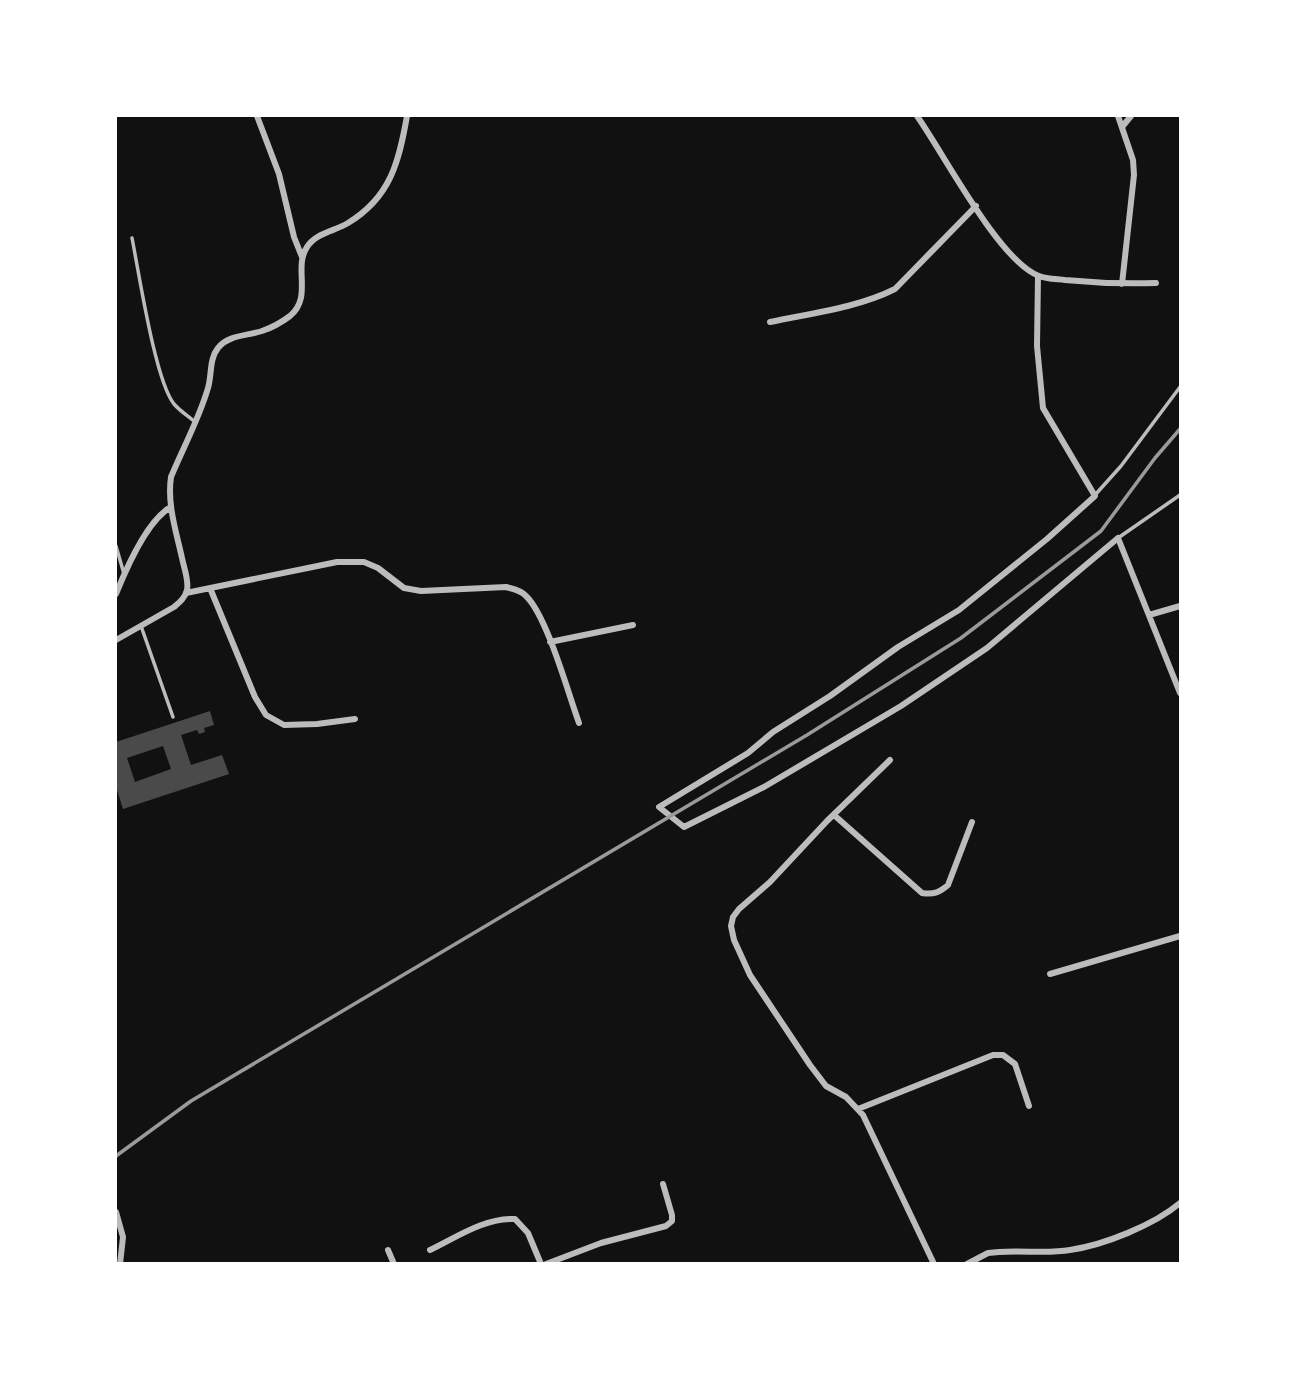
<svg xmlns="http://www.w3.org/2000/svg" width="1296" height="1379" viewBox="0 0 1296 1379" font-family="'Open Sans',sans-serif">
<rect width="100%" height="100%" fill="#111"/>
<path fill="#4a4a4a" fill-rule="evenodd" d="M 210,711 L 214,725 L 204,728 L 205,732 L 199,734 L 197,730 L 181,735 L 191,765 L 222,755 L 229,774 L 123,809 L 116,787 L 116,742 ZM 163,746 L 171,769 L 135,782 L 127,758 Z"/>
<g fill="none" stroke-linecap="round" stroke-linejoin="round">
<path stroke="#bcbcbc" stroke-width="3.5" d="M 132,238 C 139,273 155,380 174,404 C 180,411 188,416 195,422
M 1095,495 L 1121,466 L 1180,387
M 1118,538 L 1180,495
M 116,546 L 124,574
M 141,626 L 173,717"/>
<path stroke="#bcbcbc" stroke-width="6" d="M 257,116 L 279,174 L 294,237 L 302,257
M 917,116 C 944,154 999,261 1039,276 C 1046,279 1057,279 1065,280 C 1096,283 1125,284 1156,283
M 1118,116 L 1133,160 L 1134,175 L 1122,284
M 1122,127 L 1131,116
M 1038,276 L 1037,346 L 1043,408 L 1095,496 L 1047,539 L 959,610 L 898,647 L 830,696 L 773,732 L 748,753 L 659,807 L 684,827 L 764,787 L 901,706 L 987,648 L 1118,538 L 1180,693
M 770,322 C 812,313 857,308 895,289 L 976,206
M 210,588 L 255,697 L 266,715 L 284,725 L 317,724 L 355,719
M 186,593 L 337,562 L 364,562 L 378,568 L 404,588 L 421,591 L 506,587 C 513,589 521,590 526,596 C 547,616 568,693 579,723
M 116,594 C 126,569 147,520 171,507
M 1149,615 L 1180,606
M 116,640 L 174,607 C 180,602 185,598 187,590 C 189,580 184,568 182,558 C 176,531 167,504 171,477 C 183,448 199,419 208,388 C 212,375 209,359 218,348 C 228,335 247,336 262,331 C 271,328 282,322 290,316 C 313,297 293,268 307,247 C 316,233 335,231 348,223 C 391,197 399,161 407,116
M 550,642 L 633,625
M 890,760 L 827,821 L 770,882 L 739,909 L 733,917 L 731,926 L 734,940 L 750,975 L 810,1065 L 826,1086 L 846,1097 L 863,1115 L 934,1264
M 834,815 L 922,893 C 934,895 940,892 948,885 L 972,822
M 1050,974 L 1180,936
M 858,1109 L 993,1055 L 1003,1055 L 1015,1064 L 1029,1106
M 116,1212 L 123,1237 L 120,1264
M 388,1250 L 394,1264
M 430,1250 C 457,1237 484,1218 515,1219 L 528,1233 L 541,1264
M 546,1264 L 601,1243 L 666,1226 L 672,1221 L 672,1215 L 663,1184
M 967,1264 L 988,1253 L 999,1252 C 1022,1250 1047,1254 1070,1250 C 1104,1245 1154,1225 1180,1203"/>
<path stroke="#9a9a9a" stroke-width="3.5" d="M 116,1156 L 191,1101 L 807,735 L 961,638 L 1101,531 L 1155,458 L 1180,429"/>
</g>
<rect width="1296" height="1379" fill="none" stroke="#ffffff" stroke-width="234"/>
</svg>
